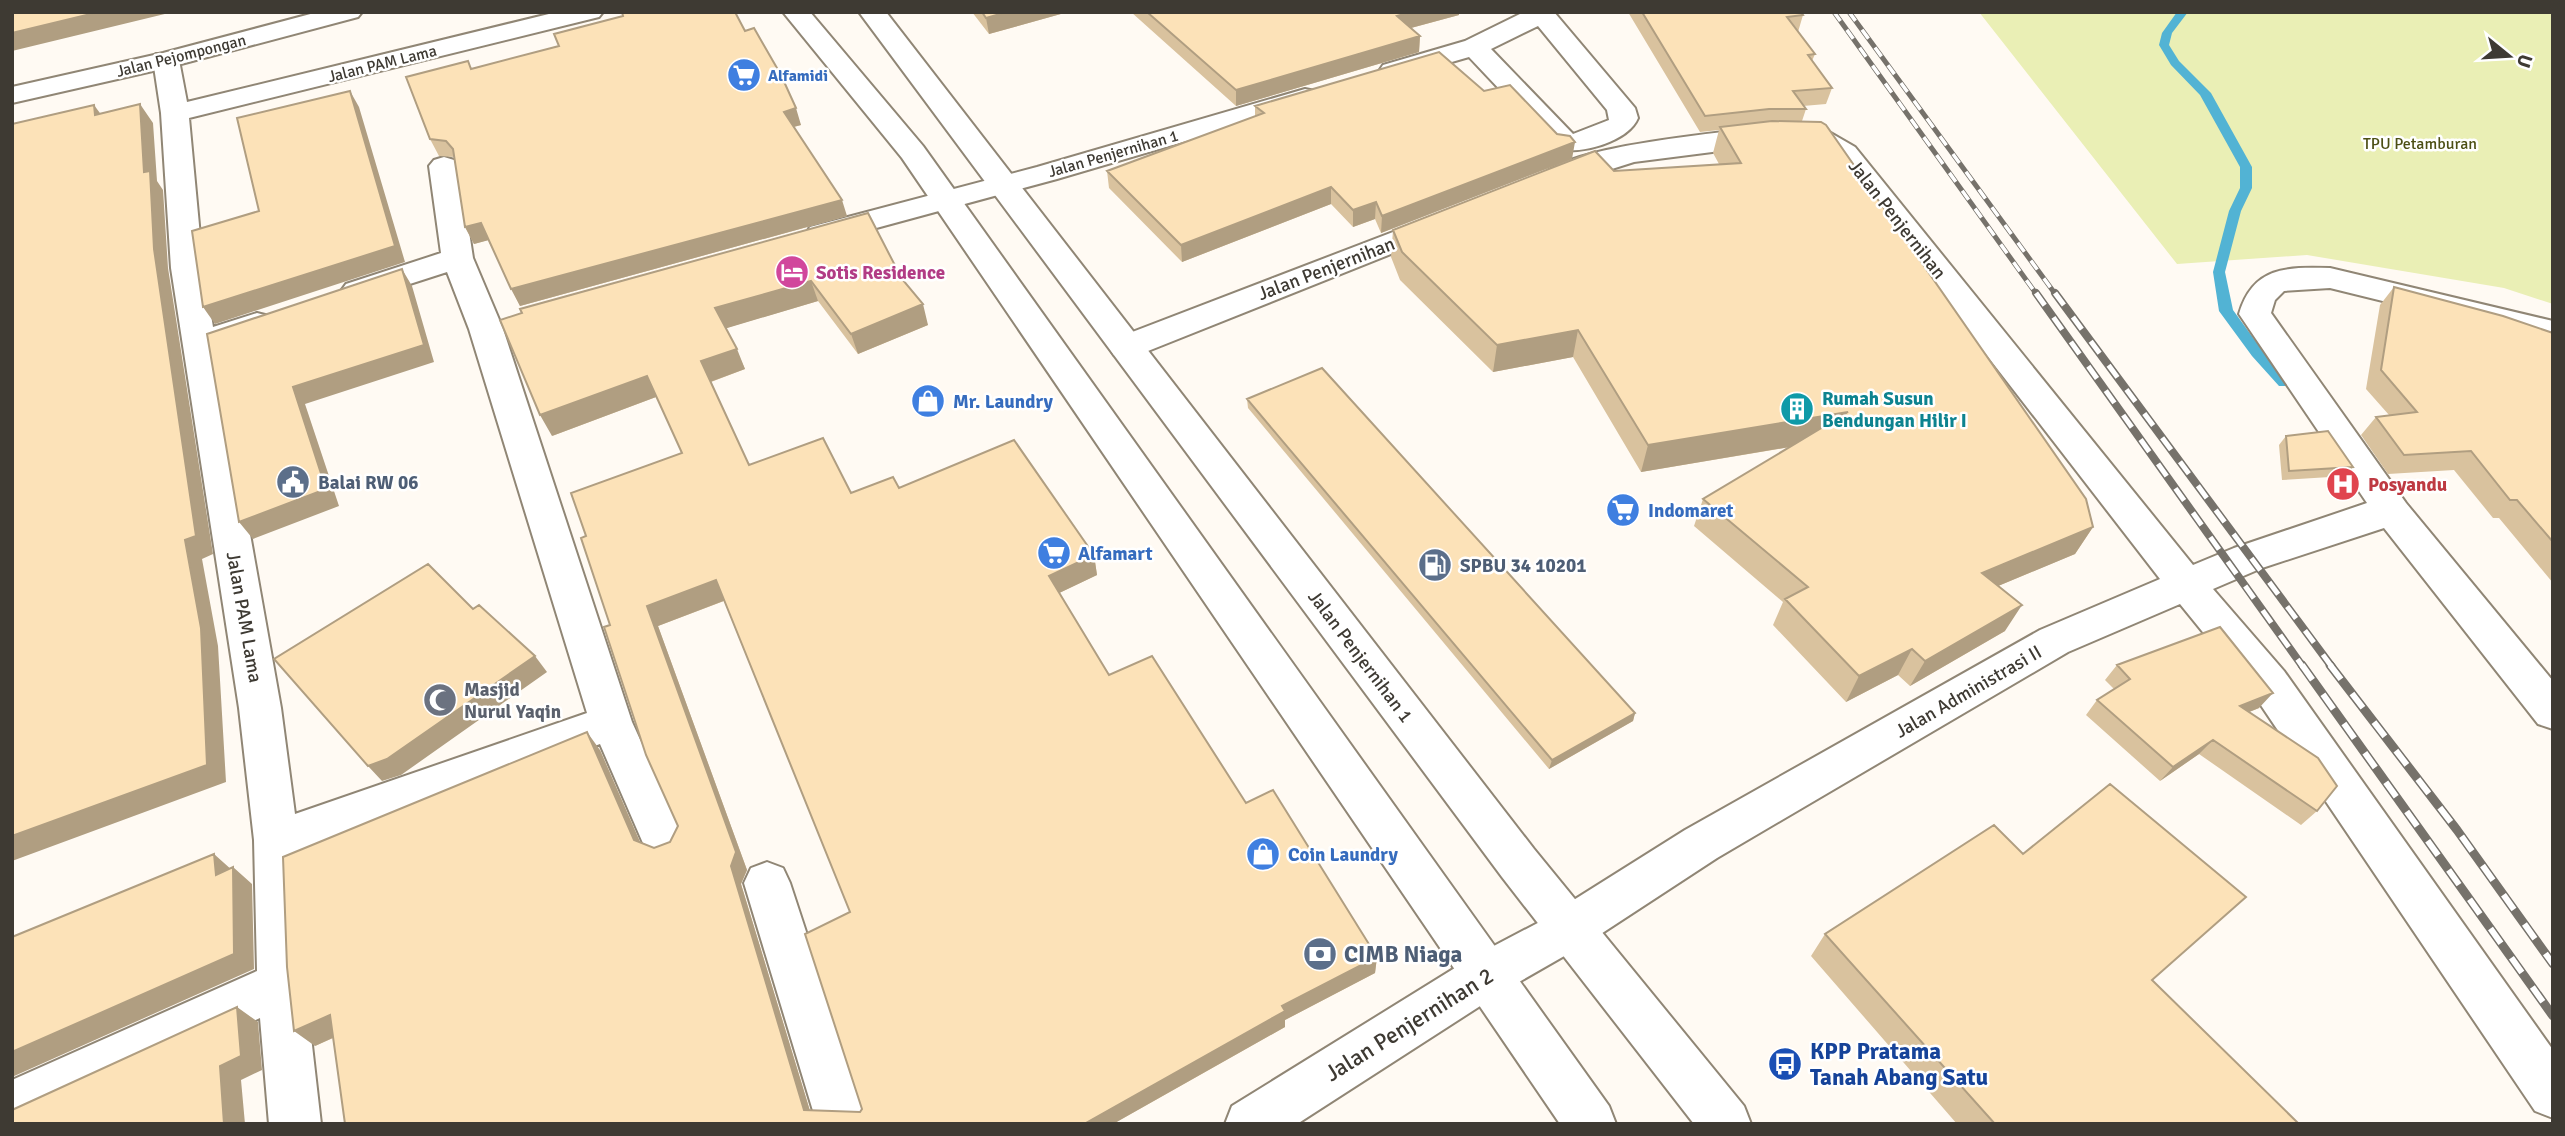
<svg xmlns="http://www.w3.org/2000/svg" width="2565" height="1136" viewBox="0 0 2565 1136" font-family="Signika,sans-serif">
<rect width="100%" height="100%" fill="#fffaf3"/>
<path fill="#eaefb5" d="M 1979,12 L 2553,12 L 2553,304 L 2504,288 L 2307,255 L 2177,264 Z"/>
<g fill="none" stroke-linecap="round" stroke-linejoin="round">
<path fill="#52b3d4" fill-rule="evenodd" d="M 2177,12 L 2188,12 L 2172,33 L 2169,45 L 2179,61 L 2211,93 L 2252,167 L 2252,188 L 2241,211 L 2225,272 L 2233,310 L 2262,350 L 2289,380 L 2291,383 L 2289,386 L 2279,386 L 2252,356 L 2219,311 L 2213,272 L 2229,211 L 2240,188 L 2240,167 L 2200,95 L 2171,65 L 2159,45 L 2162,33 Z"/>
<g stroke="#908675" stroke-width="4">
<path id="minor" d="M 557,12 L 603,12 L 599,17 L 189,118 L 203,268 L 213,327 L 257,313 L 269,316 L 273,324 L 269,332 L 217,349 L 281,708 L 295,814 L 587,713 L 469,329 L 447,272 L 357,301 L 346,298 L 341,291 L 346,284 L 441,253 L 429,166 L 434,160 L 444,157 L 454,160 L 459,166 L 473,258 L 503,329 L 632,722 L 687,843 L 681,857 L 665,863 L 649,857 L 600,744 L 299,852 L 305,984 L 321,1124 L 269,1124 L 260,1018 L 30,1124 L 12,1124 L 12,1080 L 257,971 L 254,840 L 239,708 L 171,268 L 161,113 L 153,60 L 156,54 L 176,54 L 179,60 L 187,102 Z
M 1524,12 L 1554,12 L 1635,108 L 1638,118 C 1628,142 1580,155 1556,149 L 1469,57 L 1393,79 L 1383,77 L 1379,71 L 1383,65 L 1465,41 ZM 1538,26 L 1607,110 L 1609,120 L 1573,134 L 1491,49 Z
M 1305,89 L 1315,91 L 1319,97 L 1315,103 L 1057,179 L 821,243 L 810,241 L 806,234 L 810,227 L 1037,167 Z
M 1775,126 L 1829,132 L 1855,147 L 2193,565 L 2234,548 L 2367,503 L 2239,314 C 2253,266 2287,267 2330,268 L 2553,321 L 2553,343 L 2330,288 L 2284,291 L 2275,300 L 2271,313 L 2406,503 L 2553,681 L 2553,729 L 2538,724 L 2384,528 L 2262,568 L 2213,589 L 2284,671 L 2553,1050 L 2553,1118 L 2535,1111 L 2254,695 L 2180,604 L 2068,652 L 1717,858 L 1587,943 L 1570,950 L 1553,943 L 1547,928 L 1553,913 L 1685,830 L 2040,630 L 2160,579 L 1835,159 L 1812,146 L 1775,144 L 1634,162 L 1555,187 L 1545,184 L 1540,178 C 1563,145 1731,132 1775,126 Z
M 1440,214 L 1451,216 L 1455,223 L 1451,230 L 1138,355 L 1126,358 L 1114,355 L 1109,347 L 1114,339 Z
M 767,862 L 783,868 L 790,883 L 869,1124 L 817,1124 L 744,883 L 751,868 Z"/>
</g>
<g stroke="#908675" stroke-width="4">
<path id="tertiary" d="M 318,12 L 362,12 L 358,17 L 166,68 L 12,103 L 12,87 L 163,53 Z
M 1570,906 L 1587,913 L 1593,928 L 1587,943 L 1505,990 L 1297,1124 L 1225,1124 L 1232,1106 L 1471,958 Z"/>
</g>
<g stroke="#908675" stroke-width="4">
<path id="primary" d="M 783,12 L 810,12 L 923,146 L 1609,1106 L 1616,1124 L 1560,1124 L 902,158 Z
M 859,12 L 886,12 L 1534,849 L 1744,1106 L 1751,1124 L 1694,1124 L 1502,877 Z"/>
</g>
<use href="#minor" fill="#fff" fill-rule="evenodd"/>
<use href="#tertiary" fill="#fff" fill-rule="evenodd"/>
<use href="#primary" fill="#fff" fill-rule="evenodd"/>
<g stroke="#76726b" stroke-width="5">
<path id="rail-far2" d="M 1834,12 L 2037,295
M 1849,12 L 2056,295"/>
</g>
<g stroke="#76726b" stroke-width="8">
<path id="rail-far1" d="M 2036,293 L 2303,667
M 2055,293 L 2332,667"/>
</g>
<g stroke="#76726b" stroke-width="9">
<path id="rail" d="M 2302,665 L 2553,1016
M 2330,665 L 2457,830 L 2553,964"/>
</g>
<use href="#rail-far2" stroke="#fff" stroke-width="3.5" stroke-dasharray="11" stroke-linecap="butt"/>
<use href="#rail-far1" stroke="#fff" stroke-width="5" stroke-dasharray="15" stroke-linecap="butt"/>
<use href="#rail" stroke="#fff" stroke-width="6" stroke-dasharray="18" stroke-linecap="butt"/>
</g>
<path fill="#d9c29e" fill-rule="evenodd" d="M 972,12 L 1068,12 L 989,34 Z
M 1131,12 L 1459,12 L 1459,15 L 1411,28 L 1420,36 L 1419,52 L 1236,106 Z
M 1628,12 L 1801,12 L 1803,15 L 1798,32 L 1815,54 L 1812,61 L 1832,88 L 1826,104 L 1803,106 L 1806,109 L 1802,121 L 2093,527 L 2075,554 L 1998,586 L 2005,631 L 1910,686 L 1898,675 L 1846,702 L 1773,625 L 1783,602 L 1694,526 L 1703,499 L 1790,447 L 1641,472 L 1573,357 L 1493,372 L 1400,280 L 1391,257 L 1393,230 L 1614,171 L 1719,164 L 1713,153 L 1719,130 L 1700,132 Z
M 745,31 L 801,125 L 794,127 L 847,216 L 520,306 L 488,240 L 474,244 L 465,227 L 454,157 L 439,156 L 430,139 L 471,69 Z
M 1484,91 L 1572,159 L 1381,233 L 1375,219 L 1353,227 L 1331,204 L 1182,262 L 1109,188 L 1107,171 L 1255,116 L 1255,106 Z
M 868,213 L 902,279 L 928,325 L 858,354 L 818,301 L 726,328 L 745,369 L 711,382 L 749,465 L 851,493 L 899,488 L 1094,555 L 1097,575 L 1059,593 L 1109,675 L 1246,803 L 1377,957 L 1375,973 L 1285,1020 L 1285,1027 L 1113,1124 L 345,1124 L 333,1038 L 315,1046 L 600,750 L 640,842 L 654,848 L 670,842 L 678,826 L 610,625 L 586,536 L 682,453 L 656,397 L 552,436 ZM 724,601 L 850,912 L 862,1109 L 860,1112 L 810,1111 L 741,884 L 747,870 L 658,626 Z
M 2394,287 L 2553,333 L 2553,583 L 2499,518 L 2493,518 L 2454,470 L 2388,474 L 2361,435 L 2376,417 L 2389,415 L 2366,389 L 2380,305 Z
M 1247,399 L 1635,713 L 1633,721 L 1549,769 L 1248,408 Z
M 2286,436 L 2353,467 L 2346,476 L 2282,480 L 2279,445 Z
M 2117,665 L 2259,708 L 2249,712 L 2317,811 L 2301,825 L 2199,754 L 2160,781 L 2086,715 L 2097,700 L 2114,689 L 2105,680 Z
M 1825,934 L 2152,980 L 2299,1124 L 1957,1124 L 1811,956 Z"/>
<path fill="#b09e81" d="M 99,12 L 173,12 L 12,51 L 12,33 Z
M 1007,12 L 1068,12 L 989,34 L 986,18 Z
M 1411,12 L 1459,12 L 1459,15 L 1396,32 L 1397,16 Z
M 1420,36 L 1419,52 L 1236,106 L 1236,90 Z
M 350,91 L 359,107 L 405,262 L 215,324 L 203,307 Z
M 140,104 L 153,123 L 157,181 L 163,190 L 168,268 L 213,554 L 202,559 L 218,646 L 226,782 L 12,861 L 12,836 L 185,540 L 154,249 L 144,172 Z
M 94,105 L 108,124 L 95,115 Z
M 796,108 L 801,125 L 789,128 L 784,112 Z
M 1575,142 L 1572,159 L 1381,233 L 1382,216 Z
M 1331,187 L 1331,204 L 1182,262 L 1181,245 Z
M 842,200 L 847,216 L 520,306 L 511,289 Z
M 1376,202 L 1375,219 L 1353,227 L 1353,210 Z
M 481,223 L 489,240 L 474,244 L 465,227 Z
M 402,269 L 412,286 L 434,362 L 305,404 L 339,506 L 253,539 L 239,522 L 293,387 Z
M 811,281 L 818,301 L 724,329 L 715,308 Z
M 923,304 L 928,325 L 858,354 L 851,334 Z
M 1578,330 L 1573,357 L 1493,372 L 1497,345 Z
M 737,349 L 745,369 L 710,382 L 701,361 Z
M 647,376 L 656,397 L 552,436 L 540,415 Z
M 1848,412 L 1837,439 L 1641,472 L 1648,445 Z
M 2093,527 L 2075,554 L 1967,599 L 1982,573 Z
M 1094,555 L 1097,575 L 1053,596 L 1049,576 Z
M 716,580 L 726,600 L 658,626 L 747,870 L 741,884 L 814,1124 L 804,1110 L 647,606 Z
M 2022,605 L 2005,631 L 1910,686 L 1925,661 Z
M 1912,649 L 1898,675 L 1846,702 L 1859,676 Z
M 535,656 L 547,672 L 401,775 L 382,781 L 368,766 Z
M 2273,693 L 2259,708 L 2227,721 L 2240,706 Z
M 1635,713 L 1633,721 L 1549,769 L 1552,760 Z
M 587,732 L 600,750 L 647,858 L 634,840 Z
M 2213,740 L 2199,754 L 2160,781 L 2173,767 Z
M 214,854 L 233,871 L 233,867 L 252,884 L 254,969 L 12,1077 L 12,1052 L 216,875 Z
M 1377,957 L 1375,973 L 1285,1020 L 1285,1027 L 1113,1124 L 1084,1124 L 1282,1006 Z
M 237,1007 L 258,1022 L 262,1070 L 241,1080 L 245,1124 L 224,1124 L 220,1066 Z
M 330,1015 L 350,1030 L 315,1046 L 294,1031 Z"/>
<path fill="#fce2b8" stroke="#b09e81" stroke-width="2" fill-rule="evenodd" d="M 12,12 L 99,12 L 12,33 Z
M 622,12 L 735,12 L 745,31 L 754,28 L 781,75 L 796,108 L 784,112 L 842,200 L 511,289 L 481,223 L 465,227 L 453,149 L 446,141 L 430,139 L 406,77 L 468,61 L 471,69 L 559,46 L 554,34 L 623,16 Z
M 982,12 L 1007,12 L 986,18 Z
M 1147,12 L 1411,12 L 1397,16 L 1420,36 L 1236,90 Z
M 1642,12 L 1801,12 L 1803,15 L 1787,17 L 1815,54 L 1808,55 L 1832,88 L 1793,91 L 1806,109 L 1769,109 L 1705,116 Z
M 1439,52 L 1484,91 L 1510,85 L 1557,134 L 1570,136 L 1575,142 L 1382,216 L 1376,202 L 1353,210 L 1331,187 L 1181,245 L 1107,171 L 1264,113 L 1255,106 Z
M 350,91 L 395,246 L 203,307 L 192,231 L 259,211 L 237,118 Z
M 140,104 L 144,172 L 150,171 L 154,249 L 196,536 L 185,540 L 201,628 L 207,765 L 12,836 L 12,124 L 94,105 L 95,115 Z
M 1772,121 L 1821,122 L 1826,125 L 2086,499 L 2093,527 L 1982,573 L 2022,605 L 1925,661 L 1912,649 L 1859,676 L 1785,599 L 1808,587 L 1703,499 L 1848,412 L 1648,445 L 1578,330 L 1497,345 L 1402,252 L 1393,230 L 1595,151 L 1614,171 L 1741,163 L 1720,127 Z
M 868,213 L 902,279 L 923,304 L 851,334 L 811,281 L 715,308 L 737,349 L 701,361 L 749,465 L 823,438 L 851,493 L 893,477 L 899,488 L 1014,440 L 1094,555 L 1049,576 L 1109,675 L 1152,656 L 1246,803 L 1273,790 L 1377,957 L 1282,1006 L 1285,1011 L 1084,1124 L 345,1124 L 330,1015 L 294,1031 L 287,967 L 283,857 L 587,732 L 634,840 L 654,848 L 670,842 L 678,826 L 646,755 L 604,627 L 610,625 L 581,538 L 586,536 L 571,493 L 682,453 L 647,376 L 540,415 L 500,320 L 522,313 L 520,309 ZM 716,580 L 850,912 L 805,934 L 862,1109 L 860,1112 L 804,1110 L 731,866 L 736,852 L 647,606 Z
M 402,269 L 424,345 L 293,387 L 326,489 L 239,522 L 207,334 Z
M 2394,287 L 2503,316 L 2553,333 L 2553,542 L 2517,500 L 2510,500 L 2471,451 L 2404,455 L 2376,417 L 2417,412 L 2381,370 Z
M 1322,368 L 1635,713 L 1552,760 L 1247,399 Z
M 2328,431 L 2353,467 L 2289,471 L 2286,436 Z
M 428,564 L 473,609 L 479,605 L 535,656 L 387,759 L 368,766 L 274,659 Z
M 2220,627 L 2273,693 L 2240,706 L 2318,758 L 2337,786 L 2317,811 L 2213,740 L 2173,767 L 2097,700 L 2130,679 L 2117,665 Z
M 2110,784 L 2246,897 L 2152,980 L 2299,1124 L 1995,1124 L 1825,934 L 1994,825 L 2023,854 Z
M 214,854 L 216,875 L 233,867 L 234,954 L 12,1052 L 12,937 Z
M 237,1007 L 241,1056 L 220,1066 L 224,1124 L 12,1124 L 12,1110 Z"/>
<defs>
<g id="supermarket-disc" transform="scale(1.75)"><circle r="9.5" fill="#3f7fe0" stroke="#fff"/><path d="M-6-5.5h2.5l.6 2H6L4.5 2H-2.5L-4.4-4H-6ZM-1.5 3.2a1.3 1.3 0 1 0 .1 0ZM3 3.2a1.3 1.3 0 1 0 .1 0Z" fill="#fff"/></g>
<g id="hotel-disc" transform="scale(1.75)"><circle r="9.5" fill="#d1479c" stroke="#fff"/><path d="M-6-4.5h1.5V1H6V5H4.5V3h-9V5H-6ZM-4 0a1.8 1.8 0 1 1 3.6 0ZM.5 0V-2.5h3Q6-2.5 6 0Z" fill="#fff"/></g>
<g id="shop-disc" transform="scale(1.75)"><circle r="9.5" fill="#3f7fe0" stroke="#fff"/><path d="M-5-2.5h2.3a2.7 3.5 0 0 1 5.4 0H5L5.5 6h-11ZM-1.5-2.5h3a1.5 2.3 0 0 0-3 0Z" fill="#fff"/></g>
<g id="building-disc" transform="scale(1.75)"><circle r="9.5" fill="#0f9aa8" stroke="#fff"/><path d="M-4-6H4V6H1V3H-1V6H-4ZM-2.5-4.3h1.7v1.8h-1.7ZM.8-4.3h1.7v1.8H.8ZM-2.5-1h1.7V.8h-1.7ZM.8-1h1.7V.8H.8Z" fill="#fff"/></g>
<g id="civic-disc" transform="scale(1.75)"><circle r="9.5" fill="#5c6f8a" stroke="#fff"/><path d="M-.6-6.5H3V-4.5H.6V-3L4-1V1h2V6H-6V1h2V-1L-.6-3ZM-1.2 2.5V6h2.4V2.5Z" fill="#fff"/></g>
<g id="hospital-disc" transform="scale(1.75)"><circle r="9.5" fill="#e0444e" stroke="#fff"/><path d="M-5-5h3v3.5h4V-5h3V5h-3V1.5h-4V5h-3Z" fill="#fff"/></g>
<g id="fuel-disc" transform="scale(1.75)"><circle r="9.5" fill="#5c6f8a" stroke="#fff"/><path d="M-5.5-6h7V0h2V4h1.3V-2.5L3-4.5l.8-.8L6-3V5H2.5V1h-1V6h-7ZM-4.2-4.7v3.2H.2V-4.7Z" fill="#fff"/></g>
<g id="mosque-disc" transform="scale(1.75)"><circle r="9.5" fill="#6b7280" stroke="#fff"/><path d="M3.5-4.9A6 6 0 1 0 3.5 4.9A5 5 0 1 1 3.5-4.9Z" fill="#fff"/></g>
<g id="bank-disc" transform="scale(1.75)"><circle r="9.5" fill="#5c6f8a" stroke="#fff"/><path d="M-6-4H6V4H-6ZM0-2.3a2.3 2.3 0 1 0 0 4.6a2.3 2.3 0 1 0 0-4.6Z" fill="#fff"/></g>
<g id="bus-disc" transform="scale(1.75)"><circle r="9.5" fill="#1a4fb4" stroke="#fff"/><path d="M-5-6H5V4H4V6H2V4H-2V6H-4V4H-5ZM-3.5-4V0h7V-4ZM-3.5 1.2v1.5H-2V1.2ZM2 1.2v1.5H3.5V1.2Z" fill="#fff"/></g>
</defs>
<g fill-rule="evenodd">
<use href="#supermarket-disc" x="744" y="75"/>
<use href="#hotel-disc" x="792" y="272"/>
<use href="#shop-disc" x="928" y="401"/>
<use href="#building-disc" x="1797" y="409"/>
<use href="#civic-disc" x="293" y="482"/>
<use href="#hospital-disc" x="2343" y="484"/>
<use href="#supermarket-disc" x="1623" y="510"/>
<use href="#supermarket-disc" x="1054" y="553"/>
<use href="#fuel-disc" x="1435" y="565"/>
<use href="#mosque-disc" x="440" y="700"/>
<use href="#shop-disc" x="1263" y="854"/>
<use href="#bank-disc" x="1320" y="954"/>
<use href="#bus-disc" x="1785" y="1064"/>
</g>
<g text-anchor="middle" stroke-width="5" stroke-linejoin="round" paint-order="stroke">
<g font-size="16" fill="#3e3a33" stroke="#fff">
<text transform="translate(181 55) rotate(-14)" y="6">Jalan Pejompongan</text>
<text transform="translate(382 63) rotate(-14)" y="6">Jalan PAM Lama</text>
<text transform="translate(1113 153) rotate(-16)" y="6">Jalan Penjernihan 1</text>
</g>
<g font-size="16" font-weight="bold" fill="#366cbe" stroke="#fff" text-anchor="start">
<text x="768" y="81">Alfamidi</text>
</g>
<g font-size="16" fill="#4c4f14" stroke="#fff">
<text x="2420" y="149">TPU Petamburan</text>
</g>
<g font-size="19" fill="#3e3a33" stroke="#fff">
<text transform="translate(1898 219) rotate(52)" y="7">Jalan Penjernihan</text>
<text transform="translate(1326 268) rotate(-21)" y="7">Jalan Penjernihan</text>
<text transform="translate(245 617) rotate(80)" y="7">Jalan PAM Lama</text>
<text transform="translate(1361 656) rotate(53)" y="7">Jalan Penjernihan 1</text>
<text transform="translate(1968 691) rotate(-30)" y="7">Jalan Administrasi II</text>
</g>
<g font-size="19" font-weight="bold" fill="#b23c85" stroke="#fff" text-anchor="start">
<text x="816" y="279">Sotis Residence</text>
</g>
<g font-size="19" font-weight="bold" fill="#0d838f" stroke="#fff" text-anchor="start">
<text x="1822" y="405">Rumah Susun<tspan x="1822" dy="22">Bendungan Hilir I</tspan></text>
</g>
<g font-size="19" font-weight="bold" fill="#366cbe" stroke="#fff" text-anchor="start">
<text x="953" y="408">Mr. Laundry</text>
<text x="1648" y="517">Indomaret</text>
<text x="1078" y="560">Alfamart</text>
<text x="1288" y="861">Coin Laundry</text>
</g>
<g font-size="19" font-weight="bold" fill="#4e5e75" stroke="#fff" text-anchor="start">
<text x="318" y="489">Balai RW 06</text>
<text x="1460" y="572">SPBU 34 10201</text>
</g>
<g font-size="19" font-weight="bold" fill="#be3a42" stroke="#fff" text-anchor="start">
<text x="2368" y="491">Posyandu</text>
</g>
<g font-size="19" font-weight="bold" fill="#5b616d" stroke="#fff" text-anchor="start">
<text x="464" y="696">Masjid<tspan x="464" dy="22">Nurul Yaqin</tspan></text>
</g>
<g font-size="23" font-weight="bold" fill="#4e5e75" stroke="#fff" text-anchor="start">
<text x="1344" y="962">CIMB Niaga</text>
</g>
<g font-size="23" fill="#3e3a33" stroke="#fff">
<text transform="translate(1409 1024) rotate(-32)" y="8">Jalan Penjernihan 2</text>
</g>
<g font-size="23" font-weight="bold" fill="#164399" stroke="#fff" text-anchor="start">
<text x="1810" y="1059">KPP Pratama<tspan x="1810" dy="26">Tanah Abang Satu</tspan></text>
</g>
</g>
<rect width="2565" height="1136" fill="none" stroke="#3e3a33" stroke-width="28"/>
<g transform="translate(2509 56) rotate(108)" stroke="#ffffff" stroke-width="5" paint-order="stroke">
<path d="M0-5L12 26L0 18L-12 26Z" fill="#3e3a33"/>
<text y="-10" font-size="19" font-weight="bold" text-anchor="middle" fill="#3e3a33">U</text>
</g>
</svg>
